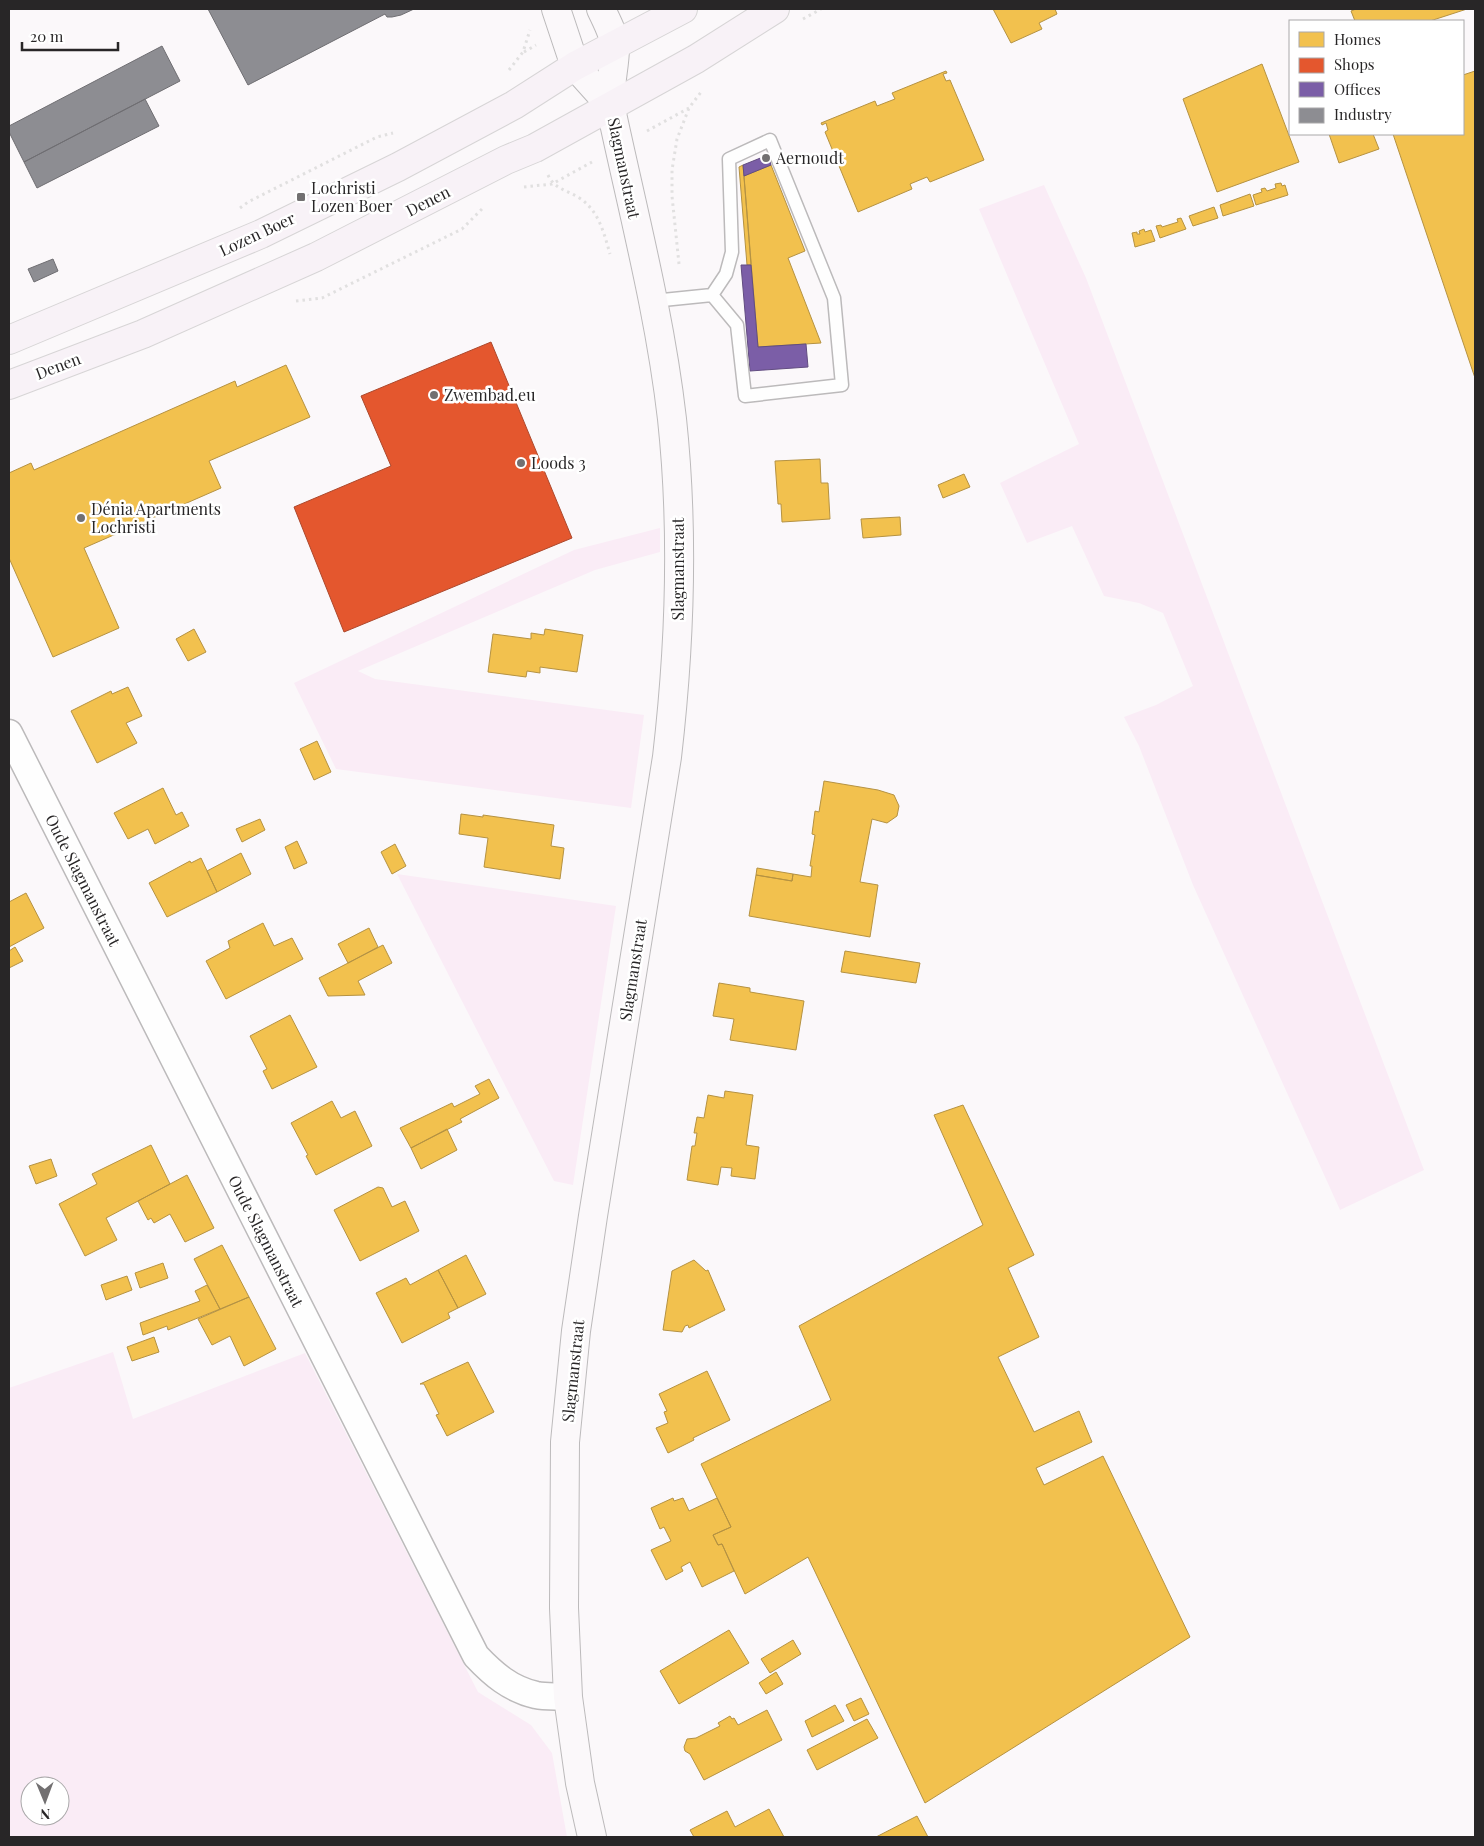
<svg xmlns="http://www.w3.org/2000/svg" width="1484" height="1846" viewBox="0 0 1484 1846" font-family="'Playfair Display',serif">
<rect width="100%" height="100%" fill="#fbf8fa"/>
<path fill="#faecf6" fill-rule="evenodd" d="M 1044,185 L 1086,278 L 1424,1170 L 1340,1210 L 1193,885 L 1139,746 L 1124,717 L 1156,705 L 1193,686 L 1163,613 L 1139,603 L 1104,596 L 1072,526 L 1027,543 L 1000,483 L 1079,444 L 979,209 Z
M 660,528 L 660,552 L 595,570 L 358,671 L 375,679 L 644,715 L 631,808 L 336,769 L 294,683 L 574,550 Z
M 397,874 L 616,906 L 573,1185 L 554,1181 Z
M 113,1352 L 133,1419 L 305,1353 L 478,1692 L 531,1725 L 552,1753 L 567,1837 L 9,1837 L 9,1388 ZM 30,1786 L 60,1786 L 60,1816 L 30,1816 Z"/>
<path fill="#f2c14e" stroke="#b59242" d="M 993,9 L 1055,9 L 1057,14 L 1039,23 L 1042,29 L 1011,43 Z
M 1356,9 L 1467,9 L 1430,21 L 1355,21 L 1351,11 Z
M 1262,64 L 1299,162 L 1217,192 L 1183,99 Z
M 946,71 L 947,73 L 943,74 L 946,81 L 950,80 L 984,160 L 930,182 L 927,177 L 910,184 L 912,189 L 858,212 L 825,132 L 828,130 L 826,123 L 822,125 L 821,123 L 875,101 L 877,106 L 895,99 L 892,93 Z
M 1475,71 L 1475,378 L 1393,134 L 1463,134 L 1463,75 Z
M 1329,134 L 1373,134 L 1379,149 L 1339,163 Z
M 743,165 L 751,265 L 747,265 L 739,167 Z
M 771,165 L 805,251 L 788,258 L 821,343 L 758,347 L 744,176 Z
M 1281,183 L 1282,186 L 1285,185 L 1288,195 L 1256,205 L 1253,195 L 1262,192 L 1261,189 L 1265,188 L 1267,191 L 1276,188 L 1275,184 Z
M 1250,194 L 1254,206 L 1223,216 L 1220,205 Z
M 1214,207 L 1218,218 L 1193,226 L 1189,216 Z
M 1181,218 L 1186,229 L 1160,238 L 1156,226 L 1161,225 L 1162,227 L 1178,222 L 1177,219 Z
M 1144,229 L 1145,232 L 1151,230 L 1155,241 L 1135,247 L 1132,233 L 1137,232 L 1137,234 L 1140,234 L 1139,231 Z
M 286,365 L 310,417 L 209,461 L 221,488 L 84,548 L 119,628 L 53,657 L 9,558 L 9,473 L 31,463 L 34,470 L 235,381 L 237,387 Z
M 820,459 L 821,483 L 828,483 L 830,519 L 782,522 L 781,504 L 778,504 L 775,461 Z
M 964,474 L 970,487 L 943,498 L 938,485 Z
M 900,517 L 901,535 L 863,538 L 861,519 Z
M 194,629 L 206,652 L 188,661 L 176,639 Z
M 545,629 L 583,635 L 577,672 L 540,667 L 540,673 L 527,671 L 526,677 L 488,672 L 493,634 L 531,639 L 531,633 L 544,635 Z
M 128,687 L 142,716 L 126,723 L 137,743 L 97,763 L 71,711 L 111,691 L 112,694 Z
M 317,741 L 331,772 L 314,780 L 300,749 Z
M 824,781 L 878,790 L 894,795 L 899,806 L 897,816 L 887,823 L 872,819 L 860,882 L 878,885 L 870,937 L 749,916 L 756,875 L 792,881 L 793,874 L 811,877 L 812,866 L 810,866 L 815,835 L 812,834 L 815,811 L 819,812 Z
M 163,788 L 176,815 L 182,812 L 189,826 L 155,844 L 148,829 L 128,839 L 114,813 Z
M 461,814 L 483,817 L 483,815 L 554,825 L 551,846 L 564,848 L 560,879 L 484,867 L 488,838 L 459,834 Z
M 260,819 L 265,830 L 242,842 L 236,829 Z
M 297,841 L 307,863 L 294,869 L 285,847 Z
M 395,844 L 406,866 L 392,874 L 381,852 Z
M 241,853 L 251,874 L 217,892 L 207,871 Z
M 201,858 L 217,892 L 167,917 L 149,883 L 190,861 L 191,863 Z
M 757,868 L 793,874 L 792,881 L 756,875 Z
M 26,893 L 44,928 L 9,947 L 9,902 Z
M 263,923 L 274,946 L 292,938 L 303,959 L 226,999 L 206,961 L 230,948 L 228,941 Z
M 369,928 L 378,947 L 348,963 L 338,944 Z
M 383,945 L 392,963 L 358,981 L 365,995 L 328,996 L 319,978 Z
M 15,947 L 23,961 L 9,968 L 9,951 Z
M 845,951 L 920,963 L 916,983 L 841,972 Z
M 719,983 L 750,988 L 750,992 L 804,1001 L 796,1050 L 730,1040 L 734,1019 L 713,1016 Z
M 290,1015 L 317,1067 L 272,1089 L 263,1071 L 267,1069 L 250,1036 Z
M 489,1079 L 499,1098 L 460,1119 L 462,1122 L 411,1148 L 400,1128 L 452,1103 L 454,1107 L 480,1094 L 475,1086 Z
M 725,1091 L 753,1095 L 746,1145 L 759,1147 L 755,1179 L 731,1176 L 732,1168 L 721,1167 L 718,1185 L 687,1180 L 692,1146 L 695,1146 L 697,1133 L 694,1133 L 697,1117 L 704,1118 L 708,1095 L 724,1098 Z
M 332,1101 L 341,1118 L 355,1111 L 372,1146 L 316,1175 L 306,1156 L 308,1155 L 291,1123 Z
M 963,1105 L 1034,1255 L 1008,1268 L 1039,1337 L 998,1357 L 1034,1432 L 1079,1411 L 1092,1442 L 1036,1468 L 1044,1485 L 1103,1456 L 1190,1637 L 925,1803 L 808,1557 L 745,1594 L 722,1544 L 718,1545 L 713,1535 L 731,1527 L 701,1464 L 831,1400 L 799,1326 L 983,1225 L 934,1115 Z
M 447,1129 L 457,1150 L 421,1169 L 411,1148 Z
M 151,1145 L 170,1184 L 106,1218 L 117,1240 L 85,1256 L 59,1204 L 97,1184 L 92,1174 Z
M 51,1159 L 57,1176 L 36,1184 L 29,1166 Z
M 187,1175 L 214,1228 L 185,1242 L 170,1214 L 154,1223 L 151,1218 L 148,1220 L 138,1201 Z
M 378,1187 L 383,1188 L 392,1207 L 405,1201 L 419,1231 L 360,1261 L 334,1210 Z
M 222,1245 L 249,1297 L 220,1309 L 194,1259 Z
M 466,1255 L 486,1294 L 458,1308 L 438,1270 Z
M 694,1260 L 706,1271 L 708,1270 L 725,1310 L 689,1328 L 688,1325 L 685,1326 L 682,1332 L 663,1330 L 672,1271 Z
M 163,1263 L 168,1278 L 140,1288 L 135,1273 Z
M 438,1270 L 458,1308 L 448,1313 L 450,1318 L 402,1343 L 376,1293 L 406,1278 L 410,1285 Z
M 127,1276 L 132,1290 L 106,1300 L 101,1285 Z
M 207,1285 L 220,1309 L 168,1330 L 167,1326 L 143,1335 L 140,1323 L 200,1301 L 195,1291 Z
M 249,1297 L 276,1349 L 244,1366 L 230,1336 L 212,1345 L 198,1319 Z
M 154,1337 L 159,1352 L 132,1361 L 127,1347 Z
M 468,1362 L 494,1412 L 447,1436 L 436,1415 L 439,1414 L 424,1384 L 420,1384 Z
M 707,1371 L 730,1420 L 693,1438 L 694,1440 L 668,1453 L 656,1428 L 668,1423 L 664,1412 L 667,1411 L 659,1394 Z
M 673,1498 L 674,1501 L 683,1498 L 689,1511 L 717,1498 L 731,1527 L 713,1535 L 718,1545 L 722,1544 L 734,1571 L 702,1587 L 690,1562 L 681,1567 L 683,1571 L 666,1580 L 651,1550 L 671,1541 L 664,1527 L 660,1529 L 651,1508 Z
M 729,1630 L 749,1663 L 679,1704 L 660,1671 Z
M 793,1640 L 801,1654 L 770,1673 L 761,1659 Z
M 776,1672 L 783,1684 L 766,1694 L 759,1683 Z
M 861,1698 L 869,1714 L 854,1721 L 846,1705 Z
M 835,1705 L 844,1721 L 812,1737 L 805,1721 Z
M 767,1710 L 782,1740 L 704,1780 L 690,1754 L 685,1751 L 684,1747 L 687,1739 L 696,1738 L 720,1726 L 718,1723 L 730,1716 L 732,1719 L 734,1718 L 738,1725 Z
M 867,1719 L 878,1738 L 817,1770 L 807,1750 Z
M 769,1809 L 784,1837 L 694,1837 L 690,1830 L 727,1811 L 735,1827 Z
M 917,1816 L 928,1837 L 876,1837 Z"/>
<path fill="#e4572e" stroke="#ac482c" d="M 491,342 L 572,538 L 344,632 L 294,507 L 391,466 L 361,396 Z"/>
<path fill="#7b5ea7" stroke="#624d81" d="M 768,155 L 771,165 L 744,176 L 743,165 Z
M 741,265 L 751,265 L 758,347 L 806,344 L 808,367 L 750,371 Z"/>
<path fill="#8d8d92" stroke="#6f6e72" d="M 208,9 L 414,9 L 401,15 L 392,17 L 387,17 L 385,14 L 248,85 Z
M 162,46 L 180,81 L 24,162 L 9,132 L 9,126 Z
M 145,99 L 159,126 L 37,188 L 24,162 Z
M 53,259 L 58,271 L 34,282 L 28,269 Z"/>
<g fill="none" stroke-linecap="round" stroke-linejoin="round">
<g stroke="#bcbabb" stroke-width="15">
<path id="service" d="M 653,301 L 712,295 L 726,274 L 732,252 L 729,159 L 770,140 L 834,298 L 842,385 L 745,396 L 737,325 L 712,295"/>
</g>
<g stroke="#bcbabb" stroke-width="29">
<path id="minor" d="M 9,733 L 476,1656 C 493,1674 510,1689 536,1695 C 546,1697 557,1696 568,1697"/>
</g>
<g stroke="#bcbabb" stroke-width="30">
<path id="secondary" d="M 556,9 L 575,66 L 611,106
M 592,1837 L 580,1783 L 568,1697 L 564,1608 L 565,1442 L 576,1331 L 593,1216 L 667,757 C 680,645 684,531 672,419 C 660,314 633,212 611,109 C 608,91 615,67 615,48 C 615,36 606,20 601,9"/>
</g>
<g stroke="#d7d5d6" stroke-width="30">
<path id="primary" d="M 9,340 L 261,234 L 398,167 L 514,105 L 575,66 L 683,9
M 9,385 L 143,334 L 316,257 L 506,160 L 535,148 L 696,59 L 775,9"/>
</g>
<path stroke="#e1e0e0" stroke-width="3" stroke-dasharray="2.5 4" stroke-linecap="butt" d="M 803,19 L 821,9
M 524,52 L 536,45
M 509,70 L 523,52 L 530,30
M 647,131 L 689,108
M 548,175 C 555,190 568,190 581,199 C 599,212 604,233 610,254
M 524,187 L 552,184 L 592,162
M 240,208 L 248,202 L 377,137 L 393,133
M 679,264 L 672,196 L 672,170 L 677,139 L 689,108 L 701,92
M 296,301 L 322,298 L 462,229 L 484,207"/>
<use href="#service" stroke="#fefefe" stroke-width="12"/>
<use href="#minor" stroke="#fefefe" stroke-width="26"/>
<use href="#secondary" stroke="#fbf8fa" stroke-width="28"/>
<use href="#primary" stroke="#f8f2f7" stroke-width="28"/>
</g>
<g fill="#727071" stroke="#fff" stroke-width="2">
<circle cx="766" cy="158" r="5"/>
<rect x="296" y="192" width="10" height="10" rx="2.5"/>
<circle cx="434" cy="395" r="5"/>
<circle cx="521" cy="463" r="5"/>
<circle cx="81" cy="518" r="5"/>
</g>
<g text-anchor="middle" stroke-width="5" stroke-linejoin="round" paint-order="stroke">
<g font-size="16" fill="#282627" stroke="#fff" text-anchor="start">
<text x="776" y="164">Aernoudt</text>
<text x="311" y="194">Lochristi<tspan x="311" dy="18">Lozen Boer</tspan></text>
<text x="444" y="401">Zwembad.eu</text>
<text x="531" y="469">Loods 3</text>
<text x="91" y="515">Dénia Apartments<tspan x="91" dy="18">Lochristi</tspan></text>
</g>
<g font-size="16" fill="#282627" stroke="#fff">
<text transform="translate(624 168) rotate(78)" y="6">Slagmanstraat</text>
<text transform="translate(428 201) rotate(-27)" y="6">Denen</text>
<text transform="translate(257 234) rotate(-25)" y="6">Lozen Boer</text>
<text transform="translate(58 366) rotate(-21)" y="6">Denen</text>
<text transform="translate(678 569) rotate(-90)" y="6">Slagmanstraat</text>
<text transform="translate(83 880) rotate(63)" y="6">Oude Slagmanstraat</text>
<text transform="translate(633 970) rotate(-81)" y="6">Slagmanstraat</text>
<text transform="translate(266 1241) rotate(63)" y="6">Oude Slagmanstraat</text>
<text transform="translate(573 1371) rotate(-84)" y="6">Slagmanstraat</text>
</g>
</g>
<rect width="1484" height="1846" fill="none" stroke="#282627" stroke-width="20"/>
<rect x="1289" y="20" width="175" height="115" fill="#ffffff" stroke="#a9a8a9"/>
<rect x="1299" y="32" width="25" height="15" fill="#f2c14e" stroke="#a9a8a9"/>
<text x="1334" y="45" font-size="15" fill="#282627">Homes</text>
<rect x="1299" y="58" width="25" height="15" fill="#e4572e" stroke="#a9a8a9"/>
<text x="1334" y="70" font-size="15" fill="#282627">Shops</text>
<rect x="1299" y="82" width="25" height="15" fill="#7b5ea7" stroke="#a9a8a9"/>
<text x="1334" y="95" font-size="15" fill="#282627">Offices</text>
<rect x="1299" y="108" width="25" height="15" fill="#8d8d92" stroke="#a9a8a9"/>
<text x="1334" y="120" font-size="15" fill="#282627">Industry</text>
<g transform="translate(45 1801) rotate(179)"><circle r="24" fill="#ffffff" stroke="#a9a8a9"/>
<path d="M0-4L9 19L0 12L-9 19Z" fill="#727071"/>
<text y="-8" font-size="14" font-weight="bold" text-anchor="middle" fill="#282627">N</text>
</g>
<path d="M22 42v8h96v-8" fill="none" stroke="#282627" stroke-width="2.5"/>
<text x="30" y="42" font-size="15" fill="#282627" stroke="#ffffff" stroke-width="4" paint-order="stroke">20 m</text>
</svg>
